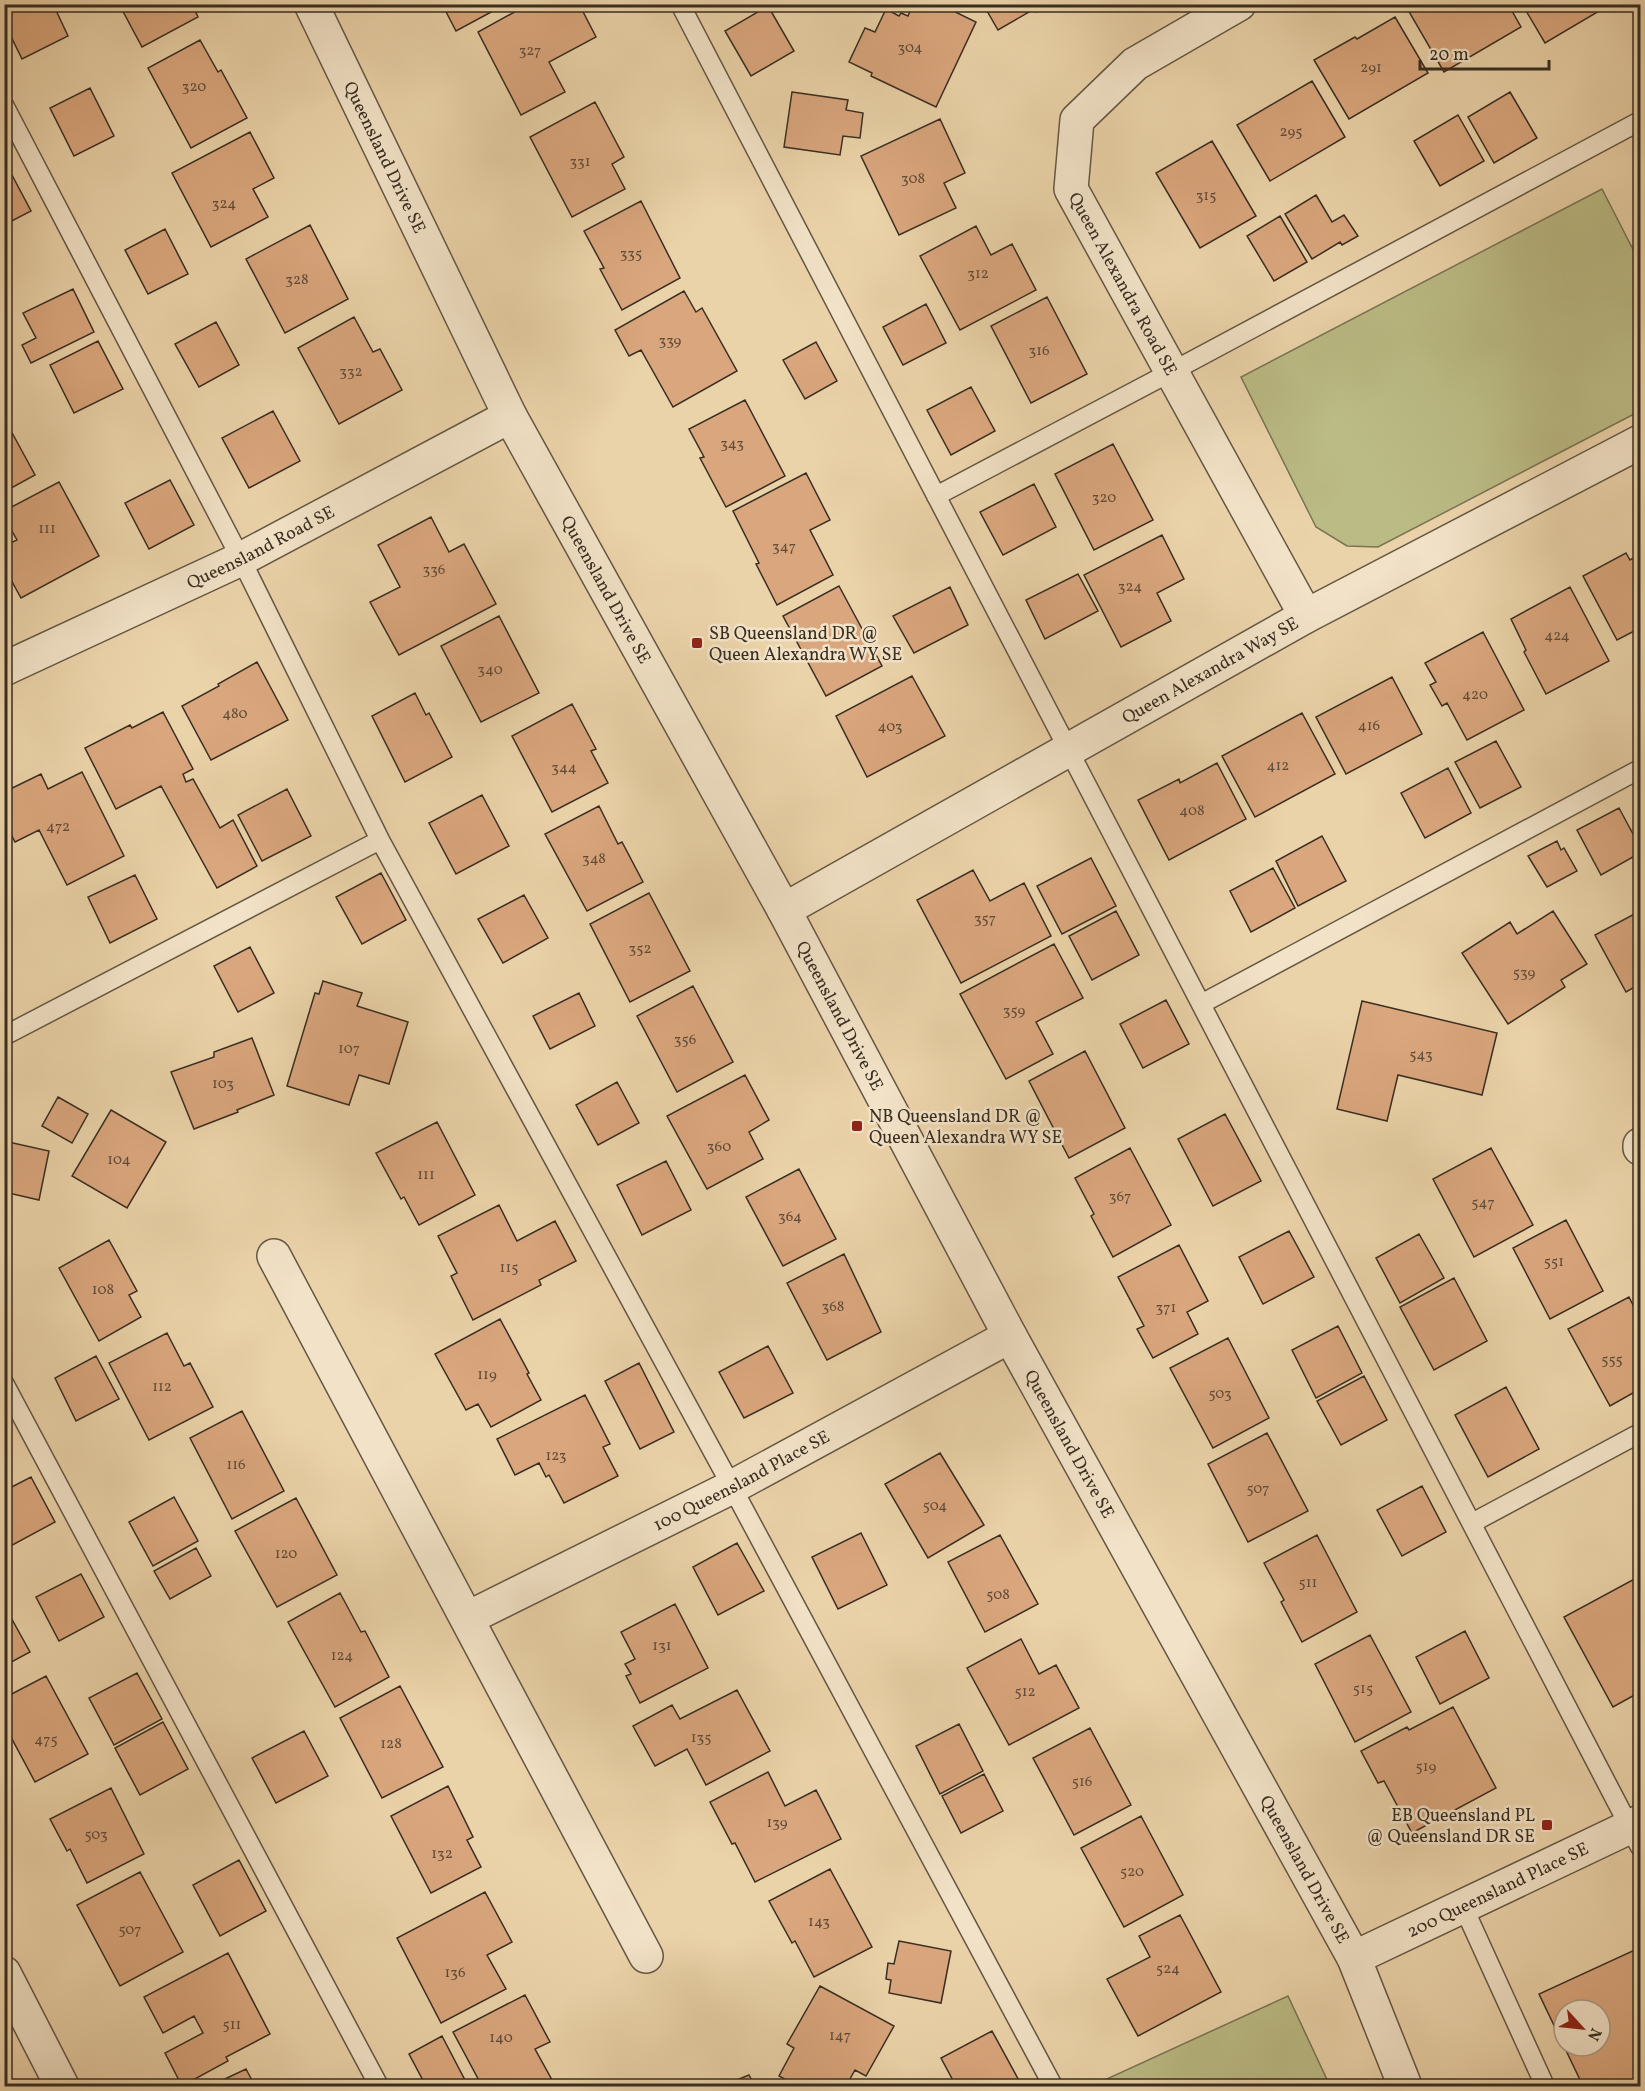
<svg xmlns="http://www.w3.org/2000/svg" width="1645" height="2091" viewBox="0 0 1645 2091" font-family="Vollkorn,serif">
<rect width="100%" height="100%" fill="#ebd3a9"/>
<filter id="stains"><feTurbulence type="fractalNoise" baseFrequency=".00333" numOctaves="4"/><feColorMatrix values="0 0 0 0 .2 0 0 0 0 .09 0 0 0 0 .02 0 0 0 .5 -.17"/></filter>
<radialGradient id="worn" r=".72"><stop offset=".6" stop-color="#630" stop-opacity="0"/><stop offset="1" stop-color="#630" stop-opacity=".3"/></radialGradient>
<path fill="#bbbb85" stroke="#7a7454" stroke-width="1.5" d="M 1602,189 L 1640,263 L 1640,411 L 1378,547 L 1347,546 L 1316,527 L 1241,377 Z
M 1288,1996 L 1330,2086 L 1100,2086 L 1098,2083 Z"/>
<path fill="#daa67d" stroke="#382e22" stroke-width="1.5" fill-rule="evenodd" d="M 19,4 L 53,4 L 68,36 L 22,59 L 4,22 L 4,12 Z
M 119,4 L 192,4 L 198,17 L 142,47 Z
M 442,4 L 506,4 L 456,31 Z
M 529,4 L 579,4 L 596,37 L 549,62 L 565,92 L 521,115 L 478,32 Z
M 913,4 L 939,4 L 976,22 L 936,107 L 871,76 L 872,73 L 849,62 L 865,28 L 875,32 L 886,9 L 899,16 L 901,13 L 908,16 Z
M 983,4 L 1049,4 L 1036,12 L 1034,9 L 998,30 Z
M 1416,4 L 1508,4 L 1521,27 L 1444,72 L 1408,10 Z
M 1522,4 L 1611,4 L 1545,43 Z
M 768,6 L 794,51 L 751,76 L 725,31 Z
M 1395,17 L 1428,73 L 1349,119 L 1314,60 L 1355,37 L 1357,39 Z
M 200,40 L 218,72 L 221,70 L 247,118 L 191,148 L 148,68 Z
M 1312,81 L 1345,137 L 1270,181 L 1237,125 Z
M 90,88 L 114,136 L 74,156 L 50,108 Z
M 792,92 L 848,100 L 846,110 L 863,113 L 860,138 L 843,136 L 840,155 L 784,147 Z
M 1510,92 L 1537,138 L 1494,163 L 1468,117 Z
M 595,102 L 624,157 L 612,164 L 625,189 L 572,217 L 530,137 Z
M 1458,115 L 1484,161 L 1440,186 L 1414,141 Z
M 940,119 L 965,173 L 944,183 L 956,208 L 899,235 L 861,156 Z
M 250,132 L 274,178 L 253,189 L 268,217 L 211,247 L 172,173 Z
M 1212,141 L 1256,216 L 1200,248 L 1156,173 Z
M 4,160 L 31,211 L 4,225 Z
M 1316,195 L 1332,222 L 1344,215 L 1358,236 L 1342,245 L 1340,242 L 1312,259 L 1285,214 Z
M 641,201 L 680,278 L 622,310 L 600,269 L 604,268 L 584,231 Z
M 1280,216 L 1307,262 L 1274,281 L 1247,236 Z
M 310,225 L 348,299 L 285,333 L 246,259 Z
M 976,226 L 991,255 L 1012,244 L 1036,290 L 960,330 L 920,256 Z
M 165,229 L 188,274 L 148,294 L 125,250 Z
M 73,289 L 94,332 L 31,363 L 22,345 L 36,338 L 23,313 Z
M 684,291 L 696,312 L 702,308 L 737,371 L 673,407 L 641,350 L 629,356 L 615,330 Z
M 1047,297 L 1087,374 L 1031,403 L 991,326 Z
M 926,304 L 946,343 L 903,365 L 883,327 Z
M 354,317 L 373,352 L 380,349 L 402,390 L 339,424 L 298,348 Z
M 216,322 L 239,365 L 199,387 L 175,344 Z
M 98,341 L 123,389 L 74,413 L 50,365 Z
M 816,342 L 837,381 L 805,399 L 783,360 Z
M 971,387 L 995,431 L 951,455 L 927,410 Z
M 745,400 L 785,476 L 726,507 L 700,458 L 704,457 L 689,429 Z
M 273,411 L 300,461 L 249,488 L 222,438 Z
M 4,418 L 35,475 L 4,492 Z
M 1113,444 L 1153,520 L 1094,550 L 1055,474 Z
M 806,473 L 830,520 L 810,530 L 833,575 L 777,605 L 756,564 L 759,563 L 733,511 Z
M 170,480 L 194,525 L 149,549 L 125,503 Z
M 59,482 L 99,556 L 21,598 L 4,567 L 4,546 L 17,540 L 4,517 L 4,511 Z
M 1034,484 L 1056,527 L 1003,555 L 980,512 Z
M 431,517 L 449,552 L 464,544 L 496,604 L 399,655 L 370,602 L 400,587 L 378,545 Z
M 1162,535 L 1184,579 L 1157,593 L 1171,621 L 1121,647 L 1084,575 Z
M 1626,553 L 1630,560 L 1640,554 L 1640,628 L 1617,640 L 1583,576 Z
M 1078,574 L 1098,611 L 1045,639 L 1026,600 Z
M 839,586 L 882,666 L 826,696 L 783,616 Z
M 950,587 L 968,625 L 914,653 L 893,616 Z
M 1570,587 L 1609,661 L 1546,694 L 1524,652 L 1526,650 L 1511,619 Z
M 499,616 L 539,693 L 481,722 L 441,646 Z
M 1483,632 L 1524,710 L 1467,740 L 1447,703 L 1442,706 L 1430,685 L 1436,682 L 1425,663 Z
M 257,662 L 288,720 L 211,760 L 182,706 L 219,686 L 218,684 Z
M 912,676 L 945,736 L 867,777 L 836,716 Z
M 1392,677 L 1422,734 L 1346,774 L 1316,717 Z
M 415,693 L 426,715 L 429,713 L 452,757 L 405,782 L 372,716 Z
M 572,704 L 596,749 L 591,751 L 608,783 L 552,812 L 512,736 Z
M 163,712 L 193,769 L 183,774 L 186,782 L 193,779 L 220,828 L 233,820 L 257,866 L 217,888 L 161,786 L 116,809 L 85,748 L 130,725 L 132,728 Z
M 1302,713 L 1335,774 L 1255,817 L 1222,756 Z
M 1496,741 L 1521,787 L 1480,808 L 1455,762 Z
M 1217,763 L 1246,819 L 1169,860 L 1138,800 L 1179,779 L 1180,783 Z
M 1448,768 L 1471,813 L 1425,838 L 1401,793 Z
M 82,772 L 124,856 L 67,885 L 39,830 L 15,842 L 4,821 L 4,792 L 41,774 L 48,789 Z
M 287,789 L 311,836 L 262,861 L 238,815 Z
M 482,795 L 509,846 L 456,874 L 429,823 Z
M 599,806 L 618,844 L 622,842 L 643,882 L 587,911 L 545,834 Z
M 1619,808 L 1640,847 L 1640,853 L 1601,875 L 1577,830 Z
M 1322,836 L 1346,881 L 1298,906 L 1276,861 Z
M 1557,841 L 1561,850 L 1564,848 L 1577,871 L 1547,887 L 1528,856 Z
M 1091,858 L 1116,906 L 1062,934 L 1037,886 Z
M 1273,868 L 1295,908 L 1251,932 L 1230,891 Z
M 973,870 L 990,901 L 1024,883 L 1051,936 L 961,983 L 917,900 Z
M 381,873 L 406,920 L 362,944 L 336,897 Z
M 135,875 L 157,919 L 110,943 L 88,897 Z
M 649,893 L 690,971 L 630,1002 L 590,924 Z
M 524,895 L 548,938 L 503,963 L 478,919 Z
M 1116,911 L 1139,955 L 1092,980 L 1069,936 Z
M 1553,911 L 1587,964 L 1561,980 L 1565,987 L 1508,1024 L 1462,953 L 1510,922 L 1517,934 Z
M 1640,911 L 1640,984 L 1626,992 L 1595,935 Z
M 1054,944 L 1083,998 L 1036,1022 L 1053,1054 L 1006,1079 L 960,994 Z
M 250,947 L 274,993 L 238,1012 L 214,966 Z
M 323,981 L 362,993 L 357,1006 L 408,1022 L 389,1084 L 359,1075 L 349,1105 L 287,1086 L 315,993 L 319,994 Z
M 693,986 L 733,1062 L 677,1092 L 637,1016 Z
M 579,993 L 595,1026 L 550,1049 L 533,1016 Z
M 1166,1000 L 1189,1044 L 1143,1068 L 1120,1024 Z
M 1362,1001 L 1497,1033 L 1482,1095 L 1398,1075 L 1387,1121 L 1337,1109 Z
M 252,1038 L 274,1095 L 237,1110 L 238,1112 L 194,1129 L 171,1072 L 214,1057 L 214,1052 Z
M 1085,1051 L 1125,1128 L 1069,1158 L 1029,1081 Z
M 745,1075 L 769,1120 L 749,1132 L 763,1159 L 707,1189 L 667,1116 Z
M 617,1082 L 639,1123 L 598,1145 L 576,1105 Z
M 58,1097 L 88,1114 L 72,1143 L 42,1126 Z
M 111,1110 L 166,1142 L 127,1208 L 72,1176 Z
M 1225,1114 L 1261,1181 L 1213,1206 L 1178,1139 Z
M 437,1122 L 475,1195 L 419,1225 L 404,1197 L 401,1199 L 376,1153 Z
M 4,1141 L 49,1151 L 39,1200 L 4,1192 Z
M 1130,1148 L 1171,1225 L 1113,1257 L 1091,1216 L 1094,1214 L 1075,1178 Z
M 1491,1148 L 1533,1225 L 1474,1257 L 1433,1179 Z
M 666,1161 L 691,1210 L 642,1235 L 617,1185 Z
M 799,1169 L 836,1239 L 783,1266 L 746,1197 Z
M 499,1205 L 517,1241 L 555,1221 L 576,1261 L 539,1280 L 541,1285 L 473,1320 L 451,1276 L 457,1273 L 438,1236 Z
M 1566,1220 L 1603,1291 L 1550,1319 L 1513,1248 Z
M 1289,1231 L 1314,1277 L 1263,1304 L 1239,1257 Z
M 1419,1234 L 1444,1278 L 1400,1303 L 1376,1258 Z
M 109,1240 L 137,1291 L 129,1295 L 141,1317 L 99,1341 L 59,1268 Z
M 1179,1245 L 1208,1301 L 1187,1312 L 1198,1334 L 1153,1358 L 1137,1329 L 1144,1326 L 1118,1277 Z
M 844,1254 L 881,1332 L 827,1360 L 787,1283 Z
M 1454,1278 L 1487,1341 L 1434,1370 L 1400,1307 Z
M 1629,1297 L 1640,1319 L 1640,1389 L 1610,1406 L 1568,1329 Z
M 500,1319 L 529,1373 L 527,1374 L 541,1400 L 491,1427 L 478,1404 L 466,1410 L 435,1354 Z
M 1338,1326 L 1362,1373 L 1316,1398 L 1292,1350 Z
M 167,1333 L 184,1366 L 190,1363 L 213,1407 L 149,1440 L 109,1363 Z
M 1228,1338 L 1269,1418 L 1213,1448 L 1170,1368 Z
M 768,1346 L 793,1393 L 744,1418 L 719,1372 Z
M 96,1356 L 119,1399 L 76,1421 L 55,1378 Z
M 639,1363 L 674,1432 L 640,1449 L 605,1381 Z
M 1364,1376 L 1387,1420 L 1341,1445 L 1317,1401 Z
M 1506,1387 L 1539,1449 L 1488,1477 L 1455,1415 Z
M 585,1395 L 610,1444 L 603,1447 L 618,1476 L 564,1503 L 549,1475 L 546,1477 L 539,1463 L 515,1475 L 497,1439 Z
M 242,1411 L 284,1491 L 232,1519 L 190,1438 Z
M 1267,1433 L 1308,1511 L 1248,1542 L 1208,1464 Z
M 940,1453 L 984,1525 L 928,1558 L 885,1484 Z
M 31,1477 L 55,1522 L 5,1549 L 4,1491 Z
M 1422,1486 L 1446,1532 L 1402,1556 L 1377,1510 Z
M 174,1497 L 198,1541 L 153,1566 L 129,1522 Z
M 296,1498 L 337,1575 L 277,1607 L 235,1531 Z
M 861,1533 L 887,1585 L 838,1609 L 812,1557 Z
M 1000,1535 L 1038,1604 L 985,1632 L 948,1562 Z
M 1317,1535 L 1357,1612 L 1302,1642 L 1281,1602 L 1284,1600 L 1264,1563 Z
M 737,1543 L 764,1591 L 718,1615 L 693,1567 Z
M 196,1548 L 211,1576 L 170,1599 L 154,1571 Z
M 81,1574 L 104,1617 L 59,1641 L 36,1597 Z
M 1640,1576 L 1640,1692 L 1613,1707 L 1564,1617 Z
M 340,1593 L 361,1632 L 365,1631 L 389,1677 L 335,1707 L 288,1622 Z
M 675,1604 L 708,1668 L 640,1703 L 626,1676 L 631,1674 L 625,1664 L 635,1659 L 621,1632 Z
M 4,1605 L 30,1652 L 4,1666 Z
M 1465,1631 L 1489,1678 L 1440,1704 L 1416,1657 Z
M 1370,1635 L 1411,1712 L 1355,1742 L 1315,1664 Z
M 1021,1639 L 1039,1674 L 1056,1665 L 1079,1708 L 1009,1745 L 967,1668 Z
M 137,1673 L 162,1719 L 114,1745 L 89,1698 Z
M 46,1676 L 88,1754 L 35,1782 L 4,1724 L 4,1698 Z
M 400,1686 L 443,1767 L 382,1798 L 340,1718 Z
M 737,1690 L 770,1751 L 706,1785 L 687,1749 L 655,1766 L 633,1726 L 672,1705 L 680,1719 Z
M 1453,1707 L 1496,1788 L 1412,1833 L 1384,1781 L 1378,1783 L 1361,1751 L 1407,1727 L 1409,1730 Z
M 163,1722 L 188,1769 L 140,1795 L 115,1748 Z
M 959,1724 L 983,1771 L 940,1794 L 916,1746 Z
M 1090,1728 L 1131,1805 L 1074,1835 L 1033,1758 Z
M 304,1731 L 328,1776 L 276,1803 L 252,1758 Z
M 768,1772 L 785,1806 L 816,1790 L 841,1839 L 755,1882 L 735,1843 L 732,1844 L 710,1802 Z
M 984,1774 L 1003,1811 L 961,1833 L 942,1796 Z
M 448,1786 L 473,1837 L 467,1840 L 481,1867 L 431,1893 L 391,1816 Z
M 111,1788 L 144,1854 L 87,1883 L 70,1849 L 67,1851 L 50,1819 Z
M 1141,1816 L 1183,1895 L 1124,1927 L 1081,1848 Z
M 239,1860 L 266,1911 L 220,1936 L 193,1885 Z
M 830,1869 L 872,1947 L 814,1977 L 795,1941 L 792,1943 L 769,1901 Z
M 140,1872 L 183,1952 L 120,1986 L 77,1905 Z
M 485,1892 L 512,1942 L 487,1955 L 506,1989 L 441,2023 L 397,1938 Z
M 1180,1915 L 1221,1992 L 1138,2036 L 1107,1979 L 1150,1957 L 1139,1936 Z
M 899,1941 L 951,1951 L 941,2003 L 889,1993 L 891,1980 L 886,1979 L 888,1963 L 894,1964 Z
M 1639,1948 L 1640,1952 L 1640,2086 L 1583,2086 L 1539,1994 ZM 1564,2010 L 1600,2010 L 1600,2046 L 1564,2046 Z
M 228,1953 L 270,2034 L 226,2057 L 228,2061 L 182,2086 L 165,2053 L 203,2033 L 194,2016 L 163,2033 L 144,1997 Z
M 820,1986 L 894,2026 L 866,2076 L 855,2070 L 846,2086 L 797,2086 L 779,2076 L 794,2048 L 787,2044 Z
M 525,1995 L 550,2042 L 535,2049 L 552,2080 L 540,2086 L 482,2086 L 453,2032 Z
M 992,2031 L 1022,2086 L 956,2086 L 941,2058 Z
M 442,2036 L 466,2082 L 459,2086 L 426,2086 L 409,2054 Z
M 246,2069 L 255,2086 L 210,2086 Z
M 749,2075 L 755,2086 L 722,2086 Z"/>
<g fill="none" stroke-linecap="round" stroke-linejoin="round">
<g stroke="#655744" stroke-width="21">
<path id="service" d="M 680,4 L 1640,1847
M 4,105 L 241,559 L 380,840 L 732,1487 L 1053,2086
M 936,496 L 1171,372 L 1640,121
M 1201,1004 L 1640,769
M 4,1036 L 380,840
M 4,1383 L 379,2086
M 1472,1523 L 1640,1433
M 1463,1906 L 1545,2086"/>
</g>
<g stroke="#655744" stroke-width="36">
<g id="minor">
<path id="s1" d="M 1239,4 L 1135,64 L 1077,120 L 1071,189 L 1306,616"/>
<path id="s2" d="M 4,669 L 241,559 L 510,416"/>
<path id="s3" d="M 784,910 L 1306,616 L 1640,442"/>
<path d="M 1640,1145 L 1640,1148"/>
<path d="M 274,1256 L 646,1956"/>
<path id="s4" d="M 468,1618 L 732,1487 L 1010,1336"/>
<path id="s5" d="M 1354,1958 L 1640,1822"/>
<path d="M 4,1973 L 62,2086"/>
</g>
</g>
<g stroke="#655744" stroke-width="36">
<g id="tertiary">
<path id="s6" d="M 311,4 L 510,416 L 784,910 L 1010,1336 L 1354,1958 L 1405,2086"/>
</g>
</g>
<use href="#service" stroke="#f2e2c7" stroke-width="18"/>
<use href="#minor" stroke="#f2e2c7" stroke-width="33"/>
<use href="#tertiary" stroke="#f2e2c7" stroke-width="33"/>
</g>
<g fill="#8f2418" stroke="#f2e2c7" stroke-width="2">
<rect x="691" y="637" width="12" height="12" rx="3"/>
<rect x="851" y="1120" width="12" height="12" rx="3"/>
<rect x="1541" y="1819" width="12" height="12" rx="3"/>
</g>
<g text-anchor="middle" stroke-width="5" stroke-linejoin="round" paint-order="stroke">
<g font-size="15" fill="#604c39">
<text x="910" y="52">304</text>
<text x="530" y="55">327</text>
<text x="1371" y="72">291</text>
<text x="194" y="91">320</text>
<text x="1291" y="136">295</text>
<text x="580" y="166">331</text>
<text x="913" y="183">308</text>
<text x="1206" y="200">315</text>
<text x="224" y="208">324</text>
<text x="631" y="258">335</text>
<text x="978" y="278">312</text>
<text x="297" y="284">328</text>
<text x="670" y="345">339</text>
<text x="1039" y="355">316</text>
<text x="351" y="376">332</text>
<text x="732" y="448">343</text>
<text x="1104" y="502">320</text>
<text x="47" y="533">111</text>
<text x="784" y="551">347</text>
<text x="434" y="574">336</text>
<text x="1130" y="591">324</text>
<text x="1557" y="640">424</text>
<text x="490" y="674">340</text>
<text x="1475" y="699">420</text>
<text x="235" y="718">480</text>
<text x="1369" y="730">416</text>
<text x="890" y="731">403</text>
<text x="1278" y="770">412</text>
<text x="564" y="772">344</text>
<text x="1192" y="815">408</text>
<text x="58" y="831">472</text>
<text x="594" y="863">348</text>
<text x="985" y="923">357</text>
<text x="640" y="953">352</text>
<text x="1524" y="977">539</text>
<text x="1014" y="1015">359</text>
<text x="685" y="1044">356</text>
<text x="349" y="1053">107</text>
<text x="1421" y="1059">543</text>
<text x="223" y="1088">103</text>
<text x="719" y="1151">360</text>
<text x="119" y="1164">104</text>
<text x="426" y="1179">111</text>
<text x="1120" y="1201">367</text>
<text x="1483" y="1207">547</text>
<text x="790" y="1221">364</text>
<text x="1554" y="1266">551</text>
<text x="509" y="1272">115</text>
<text x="103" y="1294">108</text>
<text x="833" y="1311">368</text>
<text x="1166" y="1312">371</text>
<text x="1612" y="1364">555</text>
<text x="487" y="1379">119</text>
<text x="162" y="1391">112</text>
<text x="1220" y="1398">503</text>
<text x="556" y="1460">123</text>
<text x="236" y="1469">116</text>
<text x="1258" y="1493">507</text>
<text x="935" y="1510">504</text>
<text x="286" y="1558">120</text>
<text x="1308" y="1587">511</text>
<text x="998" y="1599">508</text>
<text x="662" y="1650">131</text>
<text x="342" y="1660">124</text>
<text x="1363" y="1693">515</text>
<text x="1025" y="1696">512</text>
<text x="701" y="1742">135</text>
<text x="46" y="1744">475</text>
<text x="391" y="1748">128</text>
<text x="1426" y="1771">519</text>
<text x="1082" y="1786">516</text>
<text x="777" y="1827">139</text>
<text x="96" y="1839">503</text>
<text x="442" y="1858">132</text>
<text x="1132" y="1876">520</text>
<text x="819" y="1926">143</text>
<text x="130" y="1934">507</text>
<text x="1168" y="1973">524</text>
<text x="455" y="1977">136</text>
<text x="232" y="2029">511</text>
<text x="840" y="2040">147</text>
<text x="501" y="2042">140</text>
</g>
<g font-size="18" fill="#382e22" stroke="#f2e2c7">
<text dy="6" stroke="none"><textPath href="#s6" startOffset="170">Queensland Drive SE</textPath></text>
<text dy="6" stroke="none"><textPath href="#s1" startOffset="378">Queen Alexandra Road SE</textPath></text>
<text dy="6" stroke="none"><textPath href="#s2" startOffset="284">Queensland Road SE</textPath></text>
<text dy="6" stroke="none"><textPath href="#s6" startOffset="656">Queensland Drive SE</textPath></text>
<text dy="6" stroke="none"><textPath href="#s3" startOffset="489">Queen Alexandra Way SE</textPath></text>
<text dy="6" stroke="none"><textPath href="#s6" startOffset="1142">Queensland Drive SE</textPath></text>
<text dy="6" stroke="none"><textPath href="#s6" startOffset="1628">Queensland Drive SE</textPath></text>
<text dy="6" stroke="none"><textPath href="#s4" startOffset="306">100 Queensland Place SE</textPath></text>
<text dy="6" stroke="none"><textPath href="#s6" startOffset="2114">Queensland Drive SE</textPath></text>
<text dy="6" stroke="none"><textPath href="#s5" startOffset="159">200 Queensland Place SE</textPath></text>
</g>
<g font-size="18" fill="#382e22" stroke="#f2e2c7" text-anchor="start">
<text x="709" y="639">SB Queensland DR @<tspan x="709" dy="21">Queen Alexandra WY SE</tspan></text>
<text x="869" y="1122">NB Queensland DR @<tspan x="869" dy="21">Queen Alexandra WY SE</tspan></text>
<text x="1535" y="1821" text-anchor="end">EB Queensland PL<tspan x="1535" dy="21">@ Queensland DR SE</tspan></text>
</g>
</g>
<rect width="1645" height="2091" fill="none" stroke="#ebd3a9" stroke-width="24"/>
<rect x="6" y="6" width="1633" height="2079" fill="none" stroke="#382e22" stroke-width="3"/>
<rect x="12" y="12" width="1621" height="2067" fill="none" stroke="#382e22" stroke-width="1.5"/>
<g transform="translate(1582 2028) rotate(117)"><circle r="28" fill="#f2e2c7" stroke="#a89a85" stroke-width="1.5"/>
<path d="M0-4.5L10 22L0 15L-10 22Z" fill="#8f2418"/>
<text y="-9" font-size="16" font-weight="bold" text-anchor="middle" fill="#382e22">N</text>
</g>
<path d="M1420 60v9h129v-9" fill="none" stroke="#382e22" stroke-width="3"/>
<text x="1429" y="60" font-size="18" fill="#382e22" stroke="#f2e2c7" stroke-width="4.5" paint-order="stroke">20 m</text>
<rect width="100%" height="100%" filter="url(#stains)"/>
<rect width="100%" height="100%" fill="url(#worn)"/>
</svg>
